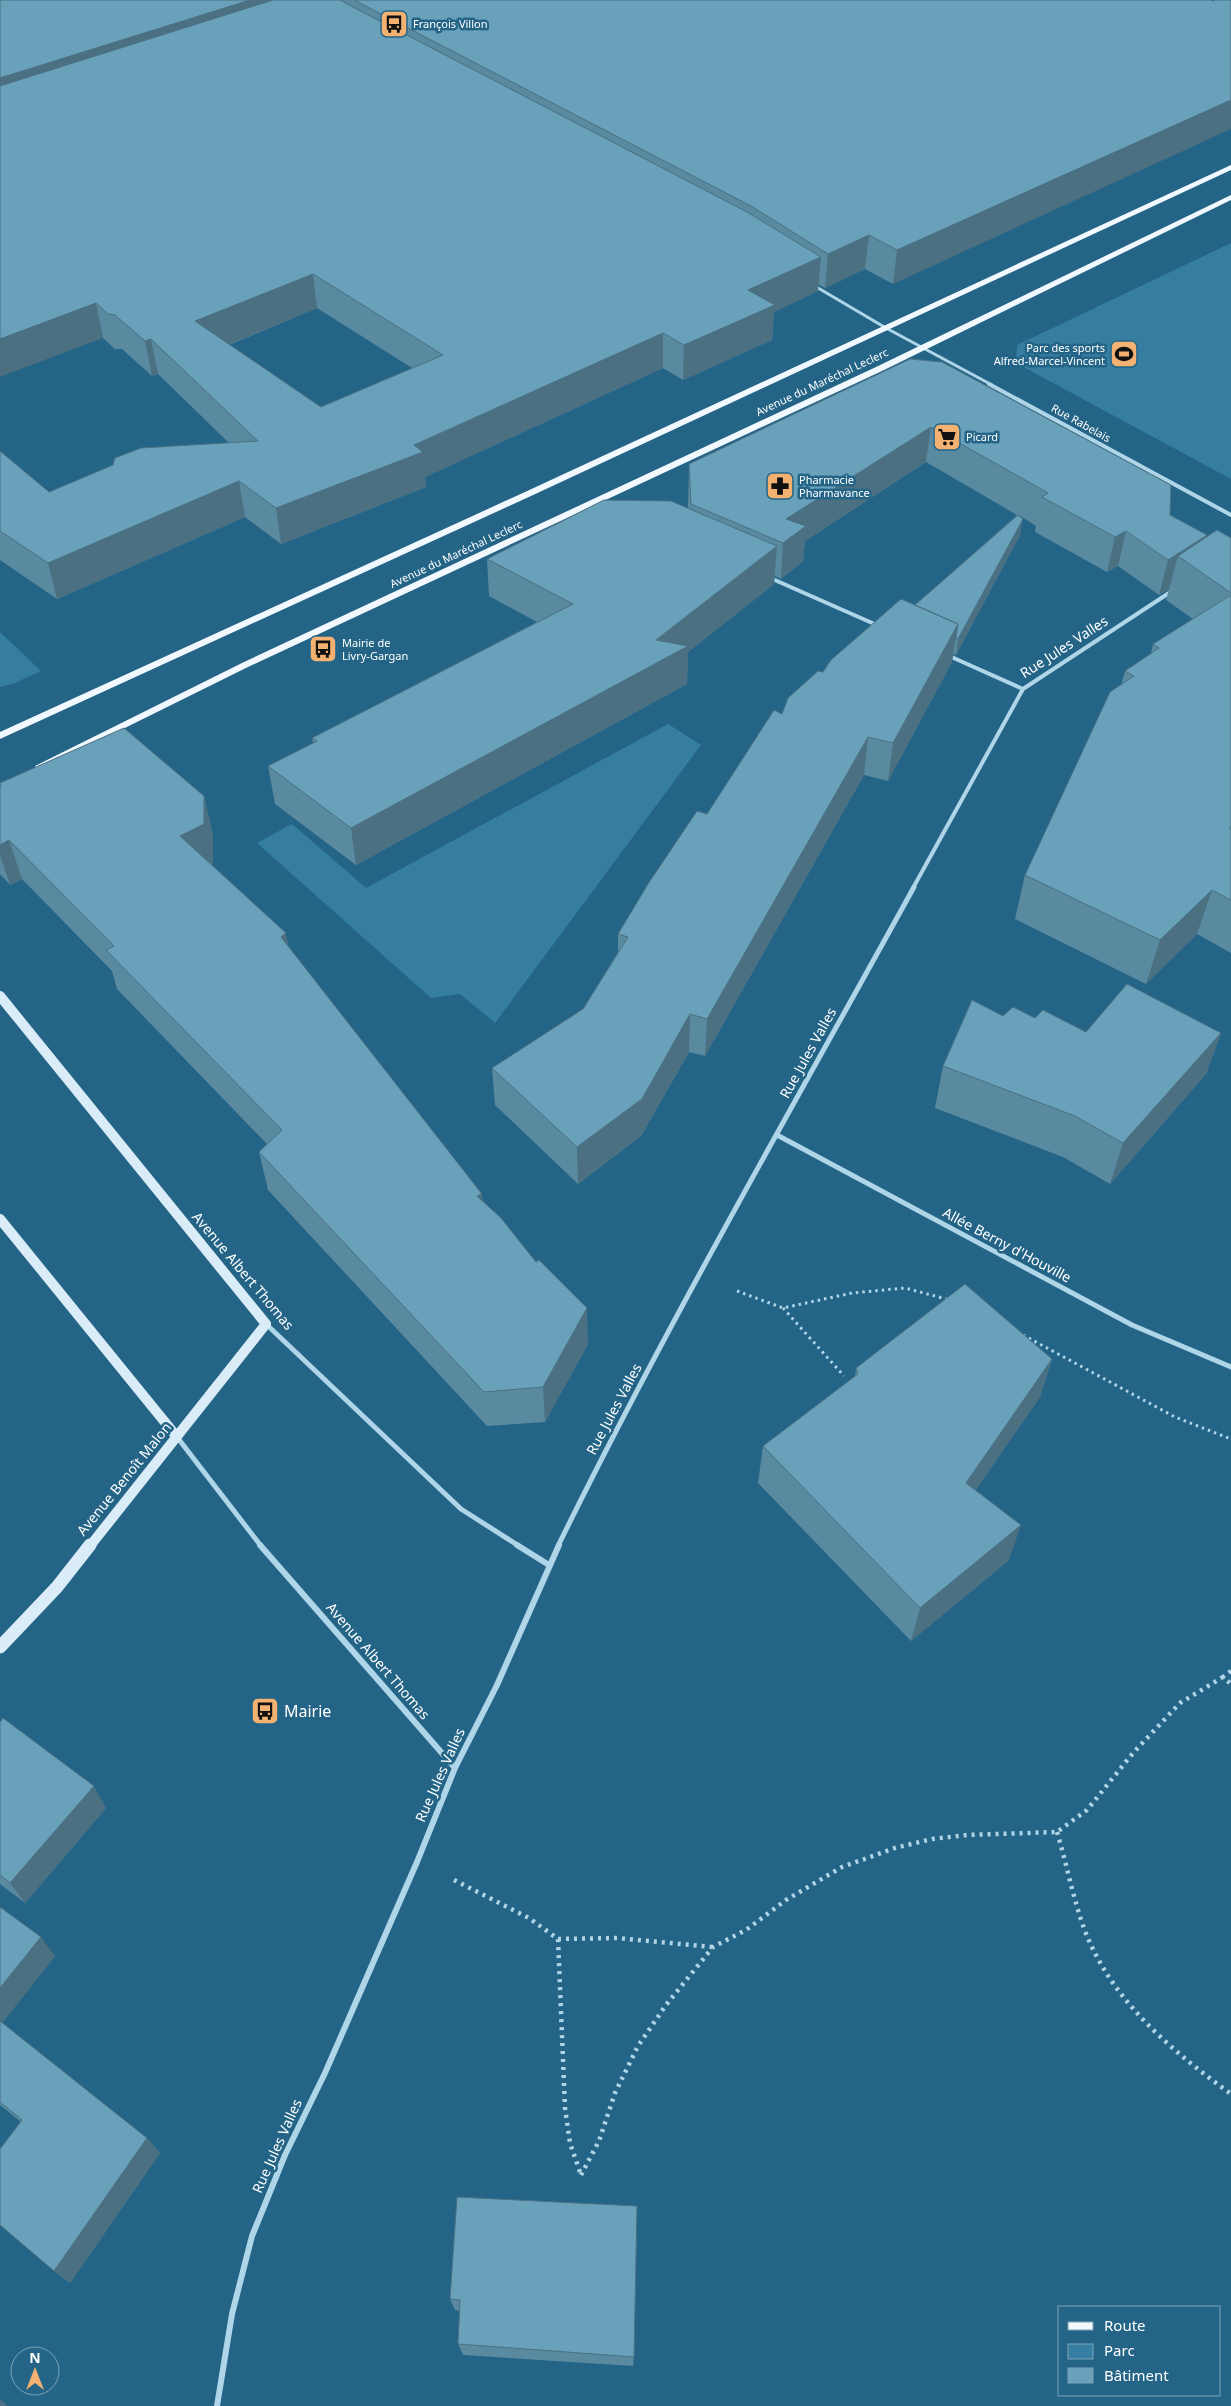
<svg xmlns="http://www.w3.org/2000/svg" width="1231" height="2406" viewBox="0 0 1231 2406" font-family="'Noto Sans',sans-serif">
<rect width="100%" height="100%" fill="#246486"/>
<path fill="#357ea1" d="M 1231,243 L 1231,479 L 1016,363 L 1017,345 Z
M 0,632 L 41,671 L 15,683 L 0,687 Z
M 668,724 L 701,745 L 495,1023 L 460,994 L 431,998 L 257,843 L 292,824 L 366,888 Z"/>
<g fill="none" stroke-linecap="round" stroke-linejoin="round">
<path stroke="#aed5e8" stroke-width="3" stroke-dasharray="2.5 4" stroke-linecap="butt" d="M 737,1291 L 783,1308 L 852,1293 L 905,1288 L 950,1300
M 783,1308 L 844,1376
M 1023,1335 L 1175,1417 L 1231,1439"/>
<path stroke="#aed5e8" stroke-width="4.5" stroke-dasharray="3 5" stroke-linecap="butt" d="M 1231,1671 L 1223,1677 L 1231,1684
M 1057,1832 C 1067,1865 1073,1899 1085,1931 C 1112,2001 1172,2051 1231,2094
M 454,1880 L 529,1918 L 558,1939 L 565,2108 L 570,2143 L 581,2175
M 558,1939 L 618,1938 L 712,1947
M 581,2175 L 599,2141 L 615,2093 L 638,2046 L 666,2005 L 713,1947 L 746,1930 L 786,1900 L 842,1867 L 895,1848 L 932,1839 L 967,1835 L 1057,1832 L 1087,1810 L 1133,1753 L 1180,1703 L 1223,1677"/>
<path stroke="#aed5e8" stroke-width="3" d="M 813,285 L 886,328 L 992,385"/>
<path stroke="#aed5e8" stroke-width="4" d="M 989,384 L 1231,515
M 768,577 L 879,626
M 947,655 L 1023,689
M 913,888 L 1023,689 L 1172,591"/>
<path stroke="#aed5e8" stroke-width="5" d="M 777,1135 L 1132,1325 L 1231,1367
M 266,1324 L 461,1509 L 519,1546
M 177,1437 L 261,1546
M 558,1546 C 668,1322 794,1105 914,887"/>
<path stroke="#aed5e8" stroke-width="6" d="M 260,1545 L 455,1768
M 517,1545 L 549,1565
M 217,2406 L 232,2314 L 252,2236 L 285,2155 L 325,2073 L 417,1862 L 455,1768 L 497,1685 L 559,1545"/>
<path stroke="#d9ecf7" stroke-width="10" d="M 0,996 L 266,1324 L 90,1546
M 0,1219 L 177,1437"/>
<path stroke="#d9ecf7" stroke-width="13" d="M 0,1647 L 57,1587 L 90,1545"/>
<path fill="#f1f9fe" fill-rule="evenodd" d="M 1231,165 L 1231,170 L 531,496 L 0,739 L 0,732 L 525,492 Z
M 1231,195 L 1231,200 L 882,371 L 250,666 L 44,768 L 36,768 L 35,766 L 244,662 L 876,367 Z"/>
</g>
<path fill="#5a8aa0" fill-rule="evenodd" d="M 0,0 L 1211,0 L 893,284 L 865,269 L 825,288 L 818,284 L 818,291 L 774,312 L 772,340 L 683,380 L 663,368 L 425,477 L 426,487 L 281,544 L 245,517 L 57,599 L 0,560 L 0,451 L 49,492 L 229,443 L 158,374 L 152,376 L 122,349 L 115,349 L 103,338 ZM 317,308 L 412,368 L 321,407 L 229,345 Z
M 910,359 L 1206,537 L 1231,538 L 1231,953 L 1197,934 L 1146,984 L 1015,919 L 1025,875 L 1121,685 L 1125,671 L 1151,654 L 1153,644 L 1193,619 L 1166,600 L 1169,589 L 1159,595 L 1118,566 L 1107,572 L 1035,532 L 1036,526 L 1019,515 L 1020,535 L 956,655 L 953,654 L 952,662 L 888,781 L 864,775 L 705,1056 L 689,1052 L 641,1136 L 578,1184 L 495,1105 L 492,1068 L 583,1009 L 618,953 L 618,934 L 707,814 L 782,714 L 823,672 L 915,605 L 1017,515 L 926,462 L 805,541 L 803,561 L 781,579 L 775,576 L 774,584 L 688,652 L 687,684 L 356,865 L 275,804 L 268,766 L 313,743 L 312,738 L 537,622 L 489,596 L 487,559 L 688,508 L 689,464 Z
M 0,783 L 204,796 L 213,836 L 213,863 L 211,864 L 288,947 L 483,1202 L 588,1344 L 545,1422 L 487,1426 L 268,1190 L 259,1152 L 267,1144 L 117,989 L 112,971 L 22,879 L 10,885 L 0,874 Z
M 1003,1016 L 1035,1018 L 1086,1032 L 1221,1033 L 1206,1074 L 1110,1184 L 1063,1157 L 935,1108 L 943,1066 Z
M 1052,1359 L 1040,1397 L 975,1490 L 1009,1560 L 911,1641 L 758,1483 L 763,1446 L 855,1376 L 856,1368 Z
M 0,1722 L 106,1808 L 25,1903 L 0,1884 Z
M 0,1907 L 55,1956 L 2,2023 L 160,2153 L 70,2283 L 54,2271 L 21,2122 L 0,2105 Z
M 457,2197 L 634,2357 L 633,2366 L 463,2355 L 458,2344 L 460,2311 L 455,2310 L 450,2299 Z"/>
<path fill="#4a7082" d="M 250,0 L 311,0 L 0,113 L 0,78 Z
M 1231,100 L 1231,129 L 893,284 L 897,250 Z
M 869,235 L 865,269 L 825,288 L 828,254 Z
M 821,257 L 818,291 L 774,312 L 772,340 L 683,380 L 684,345 L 748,290 Z
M 313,274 L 317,308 L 201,356 L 195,321 Z
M 96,303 L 103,338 L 0,377 L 0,339 Z
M 663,333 L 663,368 L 425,477 L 426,487 L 281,544 L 276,508 Z
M 151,339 L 158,374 L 152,376 L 145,341 Z
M 931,427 L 926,462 L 805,541 L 803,561 L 781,579 L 783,543 L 786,519 Z
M 239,481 L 245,517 L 57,599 L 48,563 Z
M 1023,519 L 1020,535 L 956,655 L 958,639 Z
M 1126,531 L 1118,566 L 1107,572 L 1115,537 Z
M 1207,535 L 1197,569 L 1178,556 L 1169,589 L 1159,595 L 1168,560 Z
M 777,546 L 774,584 L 688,652 L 687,684 L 356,865 L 351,828 L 656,640 Z
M 958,624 L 952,662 L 888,781 L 893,743 Z
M 868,737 L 864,775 L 705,1056 L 707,1019 Z
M 204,796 L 213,836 L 213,863 L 189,875 L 180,836 Z
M 9,840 L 22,879 L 10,885 L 0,855 L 0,845 Z
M 1212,890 L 1197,934 L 1146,984 L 1160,940 Z
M 286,933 L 293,972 L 281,937 Z
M 690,1014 L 689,1052 L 641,1136 L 578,1184 L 577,1147 Z
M 1221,1033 L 1206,1074 L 1110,1184 L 1123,1143 Z
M 482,1194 L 486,1231 L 477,1196 Z
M 587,1308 L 588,1344 L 545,1422 L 543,1387 Z
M 1052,1359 L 1040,1397 L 956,1519 L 966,1483 Z
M 1021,1525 L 1009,1560 L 911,1641 L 920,1608 Z
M 94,1786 L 106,1808 L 25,1903 L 10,1883 Z
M 41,1937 L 55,1956 L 0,2026 L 0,1988 Z
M 147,2138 L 160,2153 L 70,2283 L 54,2271 Z
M 0,2399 L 8,2406 L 0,2406 Z"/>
<path fill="#69a0ba" stroke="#4a7082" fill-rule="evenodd" d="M 0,0 L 250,0 L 0,78 Z
M 273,0 L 340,0 L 351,6 L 747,212 L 821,257 L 748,290 L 775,305 L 684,345 L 663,333 L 414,445 L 423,452 L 276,508 L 239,481 L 48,563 L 0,531 L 0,451 L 49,492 L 113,465 L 115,458 L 141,448 L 258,441 L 151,339 L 145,341 L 115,315 L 108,314 L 96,303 L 0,339 L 0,86 ZM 313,274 L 443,355 L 321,407 L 195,321 Z
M 354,0 L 1211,0 L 1213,1 L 1215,0 L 1231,0 L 1231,100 L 897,250 L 869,235 L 828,254 L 751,206 Z
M 910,359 L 942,362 L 1171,485 L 1170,515 L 1207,535 L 1168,560 L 1126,531 L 1115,537 L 1042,497 L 1048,493 L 931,427 L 786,519 L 806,526 L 783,543 L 691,504 L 689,464 Z
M 604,500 L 671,501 L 777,546 L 656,640 L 688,646 L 351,828 L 268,766 L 317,741 L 312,738 L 573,604 L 487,559 Z
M 1018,515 L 1023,519 L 958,639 L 956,638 L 958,624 L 915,605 Z
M 1217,530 L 1231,538 L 1231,593 L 1178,556 Z
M 1231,595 L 1231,826 L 1229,828 L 1231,829 L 1231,900 L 1212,890 L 1160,940 L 1025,875 L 1110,692 L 1134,676 L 1125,671 L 1159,648 L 1153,644 Z
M 901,599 L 958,624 L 893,743 L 868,737 L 707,1019 L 690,1014 L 642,1099 L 577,1147 L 492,1068 L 583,1009 L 628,937 L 618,934 L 648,884 L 697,811 L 707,814 L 774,710 L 782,714 L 788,698 L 818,671 L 823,672 L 831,660 Z
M 124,728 L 204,796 L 204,824 L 180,836 L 286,933 L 281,937 L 482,1194 L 477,1196 L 501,1218 L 536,1262 L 539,1260 L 587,1308 L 543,1387 L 484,1392 L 259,1152 L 282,1130 L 106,950 L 114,946 L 9,840 L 0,845 L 0,786 L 1,786 L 0,783 Z
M 1127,984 L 1221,1033 L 1123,1143 L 1075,1116 L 943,1066 L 972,1000 L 1003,1016 L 1013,1007 L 1035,1018 L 1043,1010 L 1086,1032 Z
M 965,1284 L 1052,1359 L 966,1483 L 1021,1525 L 920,1608 L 763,1446 L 858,1374 L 856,1368 Z
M 3,1718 L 94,1786 L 10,1883 L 0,1875 L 0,1722 Z
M 0,1907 L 41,1937 L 0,1988 Z
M 0,2021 L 147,2138 L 54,2271 L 0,2225 L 0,2149 L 22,2120 L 0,2102 Z
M 457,2197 L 637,2206 L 634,2357 L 458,2344 L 460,2300 L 450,2299 Z"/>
<defs>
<g id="bus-square" transform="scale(1.4375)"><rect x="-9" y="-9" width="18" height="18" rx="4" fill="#f3b172" stroke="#246486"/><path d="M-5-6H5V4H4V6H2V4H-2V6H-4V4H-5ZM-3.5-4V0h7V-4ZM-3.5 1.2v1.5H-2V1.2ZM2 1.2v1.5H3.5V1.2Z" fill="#111"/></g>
<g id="stadium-square" transform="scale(1.4375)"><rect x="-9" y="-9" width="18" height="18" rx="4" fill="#f3b172" stroke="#246486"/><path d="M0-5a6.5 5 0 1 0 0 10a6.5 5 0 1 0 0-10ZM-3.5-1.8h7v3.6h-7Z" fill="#111"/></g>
<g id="supermarket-square" transform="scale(1.4375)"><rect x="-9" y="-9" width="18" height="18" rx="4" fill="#f3b172" stroke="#246486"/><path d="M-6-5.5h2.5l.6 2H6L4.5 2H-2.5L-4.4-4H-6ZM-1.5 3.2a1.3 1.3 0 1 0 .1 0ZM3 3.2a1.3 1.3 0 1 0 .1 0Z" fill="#111"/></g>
<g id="pharmacy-square" transform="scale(1.4375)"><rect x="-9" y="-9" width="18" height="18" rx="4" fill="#f3b172" stroke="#246486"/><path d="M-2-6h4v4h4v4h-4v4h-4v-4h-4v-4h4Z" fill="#111"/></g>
</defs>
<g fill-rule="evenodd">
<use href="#bus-square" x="394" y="24"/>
<use href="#stadium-square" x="1124" y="354"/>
<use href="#supermarket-square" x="947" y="437"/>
<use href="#pharmacy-square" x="780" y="486"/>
<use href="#bus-square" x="323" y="649"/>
<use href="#bus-square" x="265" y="1711"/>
</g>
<g text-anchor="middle" stroke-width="5" stroke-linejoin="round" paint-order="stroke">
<g font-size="11" fill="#fff" stroke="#246486" text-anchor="start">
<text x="413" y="28">François Villon</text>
<text x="1105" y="352" text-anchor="end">Parc des sports<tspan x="1105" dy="13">Alfred-Marcel-Vincent</tspan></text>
<text x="966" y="441">Picard</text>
<text x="799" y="484">Pharmacie<tspan x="799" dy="13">Pharmavance</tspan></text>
<text x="342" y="647">Mairie de<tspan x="342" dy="13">Livry-Gargan</tspan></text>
</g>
<g font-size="11" fill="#fff" stroke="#246486">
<text transform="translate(822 382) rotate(-25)" y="4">Avenue du Maréchal Leclerc</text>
<text transform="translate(1081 423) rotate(29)" y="4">Rue Rabelais</text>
<text transform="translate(456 554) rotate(-25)" y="4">Avenue du Maréchal Leclerc</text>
</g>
<g font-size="14" fill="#fff" stroke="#246486">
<text transform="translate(1064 647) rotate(-33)" y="5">Rue Jules Valles</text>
<text transform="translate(808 1053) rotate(-61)" y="5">Rue Jules Valles</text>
<text transform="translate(1007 1245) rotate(28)" y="5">Allée Berny d'Houville</text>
<text transform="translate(243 1271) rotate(50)" y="5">Avenue Albert Thomas</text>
<text transform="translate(614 1409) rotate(-62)" y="5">Rue Jules Valles</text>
<text transform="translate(124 1479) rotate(-51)" y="5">Avenue Benoît Malon</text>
<text transform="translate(378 1661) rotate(49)" y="5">Avenue Albert Thomas</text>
<text transform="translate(440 1775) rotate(-66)" y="5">Rue Jules Valles</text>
<text transform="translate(277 2146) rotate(-66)" y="5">Rue Jules Valles</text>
</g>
<g font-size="16" fill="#fff" stroke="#246486" text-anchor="start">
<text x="284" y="1717">Mairie</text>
</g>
</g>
<rect x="1058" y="2306" width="162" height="90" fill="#246486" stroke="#7ca2b6"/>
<rect x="1068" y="2322" width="25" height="8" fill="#f1f9fe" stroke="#7ca2b6"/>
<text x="1104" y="2331" font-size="15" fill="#ffffff">Route</text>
<rect x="1068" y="2344" width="25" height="15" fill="#357ea1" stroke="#7ca2b6"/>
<text x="1104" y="2356" font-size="15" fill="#ffffff">Parc</text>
<rect x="1068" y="2368" width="25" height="15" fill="#69a0ba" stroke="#7ca2b6"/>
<text x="1104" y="2381" font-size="15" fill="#ffffff">Bâtiment</text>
<g transform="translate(35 2371)"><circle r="24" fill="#246486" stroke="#7ca2b6"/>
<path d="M0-4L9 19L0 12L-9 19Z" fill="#f3b172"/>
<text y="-8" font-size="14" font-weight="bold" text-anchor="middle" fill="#ffffff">N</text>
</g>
</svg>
